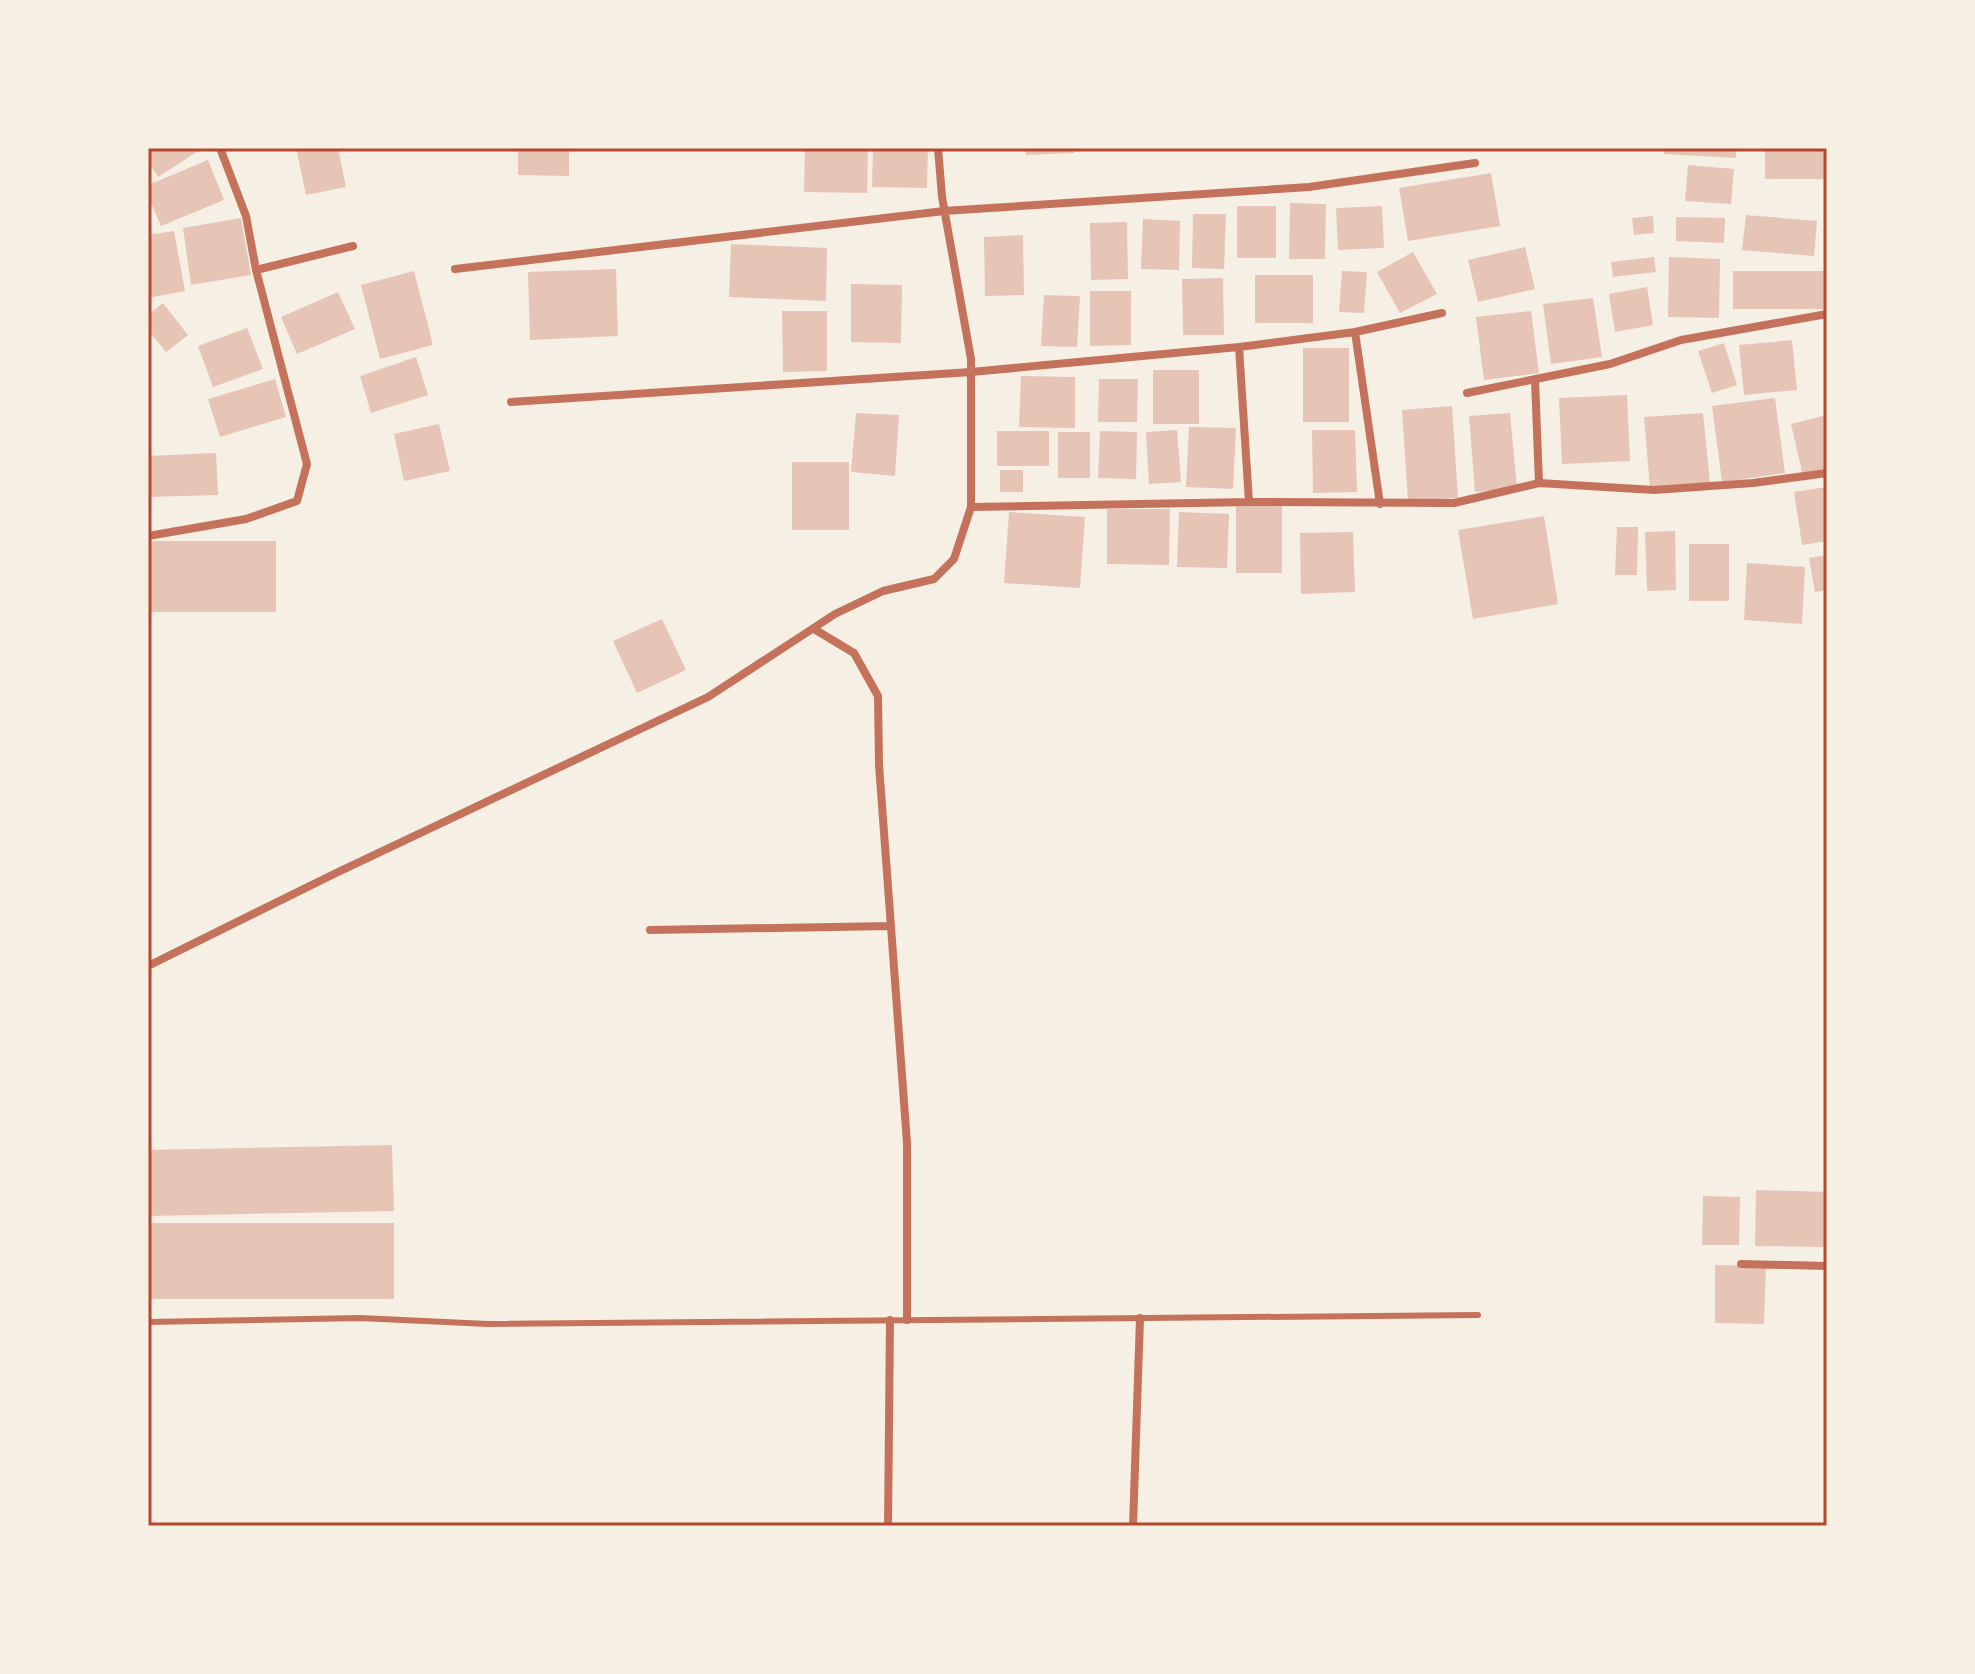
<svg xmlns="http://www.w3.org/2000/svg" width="1975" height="1674" viewBox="0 0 1975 1674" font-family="'Libre Baskerville',serif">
<rect width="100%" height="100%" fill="#f6efe4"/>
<path fill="#e6c5b7" d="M 148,148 L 203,148 L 158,177 L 148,160 Z
M 296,148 L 338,148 L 346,187 L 306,195 Z
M 518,148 L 569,148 L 569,176 L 518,175 Z
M 805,148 L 868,148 L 867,193 L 804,192 Z
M 873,148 L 928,148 L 927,188 L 872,187 Z
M 1026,148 L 1074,148 L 1074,153 L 1026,155 Z
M 1665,148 L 1736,148 L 1736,158 L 1664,154 Z
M 1765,148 L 1827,148 L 1827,179 L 1765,179 Z
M 208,160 L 224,200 L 161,226 L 148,196 L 148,185 Z
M 1688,165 L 1734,169 L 1731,204 L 1685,201 Z
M 1491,173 L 1500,226 L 1408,241 L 1399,188 Z
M 1290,203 L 1326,204 L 1325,259 L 1289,259 Z
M 1237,206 L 1276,206 L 1276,258 L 1237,258 Z
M 1382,206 L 1384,248 L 1338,250 L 1336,208 Z
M 1193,214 L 1226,214 L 1224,269 L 1192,268 Z
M 1746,215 L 1817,221 L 1814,256 L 1742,250 Z
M 1653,216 L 1654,233 L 1634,235 L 1632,218 Z
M 1676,217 L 1725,218 L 1724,243 L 1676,241 Z
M 241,218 L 251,275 L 191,285 L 183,228 Z
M 1143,219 L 1180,221 L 1179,270 L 1141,269 Z
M 1127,222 L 1128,279 L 1091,280 L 1090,223 Z
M 174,231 L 185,291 L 148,298 L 148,235 Z
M 1023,235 L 1024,295 L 985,296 L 984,237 Z
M 731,244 L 827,248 L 826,301 L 729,297 Z
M 1525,247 L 1535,289 L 1478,302 L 1468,260 Z
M 1413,252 L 1437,294 L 1400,313 L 1377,272 Z
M 1654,257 L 1656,272 L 1613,277 L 1611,262 Z
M 1669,257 L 1720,259 L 1719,318 L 1668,317 Z
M 616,269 L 618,336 L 530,340 L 528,272 Z
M 414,271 L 433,345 L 380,359 L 361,285 Z
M 1342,271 L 1367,272 L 1364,313 L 1339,312 Z
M 1733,271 L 1827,271 L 1827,309 L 1733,309 Z
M 1255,275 L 1313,275 L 1313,323 L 1255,323 Z
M 1223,278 L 1224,335 L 1183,335 L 1182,279 Z
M 851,284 L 902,285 L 901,343 L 851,342 Z
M 1647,287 L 1653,325 L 1615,332 L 1609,294 Z
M 1090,291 L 1131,291 L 1131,345 L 1090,346 Z
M 338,292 L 355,329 L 297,354 L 281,317 Z
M 1044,295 L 1080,296 L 1077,347 L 1041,346 Z
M 1593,298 L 1602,357 L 1551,364 L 1543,304 Z
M 163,303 L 188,335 L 166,352 L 148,330 L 148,315 Z
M 782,311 L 827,311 L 827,371 L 783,372 Z
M 1531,311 L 1539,373 L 1484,380 L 1476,317 Z
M 247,328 L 263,369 L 213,387 L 198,346 Z
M 1792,340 L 1797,390 L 1744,395 L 1739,345 Z
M 1724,343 L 1737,385 L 1712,393 L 1698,351 Z
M 1303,348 L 1349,348 L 1349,422 L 1303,422 Z
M 416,357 L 428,395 L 371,413 L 360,376 Z
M 1153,370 L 1199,370 L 1199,424 L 1153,424 Z
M 1021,376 L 1075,377 L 1075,428 L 1019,427 Z
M 275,379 L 286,417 L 220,437 L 208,399 Z
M 1099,379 L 1138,379 L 1137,422 L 1098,422 Z
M 1627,395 L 1630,461 L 1562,464 L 1559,398 Z
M 1775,398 L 1785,473 L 1722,482 L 1712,406 Z
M 1452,406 L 1458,498 L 1408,501 L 1402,410 Z
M 856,413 L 899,415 L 895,476 L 851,472 Z
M 1510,413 L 1517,488 L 1475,492 L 1469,416 Z
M 1703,413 L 1710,483 L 1650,488 L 1644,417 Z
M 1827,415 L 1827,470 L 1803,476 L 1791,424 Z
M 439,424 L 450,471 L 404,481 L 394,434 Z
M 1189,427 L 1236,428 L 1233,489 L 1186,487 Z
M 1177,430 L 1181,482 L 1149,484 L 1146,432 Z
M 1312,430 L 1355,430 L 1357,492 L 1313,493 Z
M 997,431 L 1049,431 L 1049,466 L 997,466 Z
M 1100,431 L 1137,432 L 1136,479 L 1098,478 Z
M 1058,432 L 1090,432 L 1090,478 L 1058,478 Z
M 216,453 L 218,495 L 148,497 L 148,456 Z
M 792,462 L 849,462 L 849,530 L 792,530 Z
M 1000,470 L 1023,470 L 1023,492 L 1000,492 Z
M 1827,487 L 1827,541 L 1802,545 L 1794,492 Z
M 1236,505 L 1282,505 L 1282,573 L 1236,573 Z
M 1107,509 L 1170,509 L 1169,565 L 1107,564 Z
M 1009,512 L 1085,517 L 1080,588 L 1004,583 Z
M 1179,512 L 1229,514 L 1227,568 L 1177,567 Z
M 1544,516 L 1558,604 L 1473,619 L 1458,530 Z
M 1617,527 L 1638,527 L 1637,575 L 1615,575 Z
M 1675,531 L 1676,590 L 1647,591 L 1645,532 Z
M 1353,532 L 1355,592 L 1301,594 L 1300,533 Z
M 148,541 L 276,541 L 276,612 L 148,612 Z
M 1689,544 L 1729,544 L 1729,601 L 1689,601 Z
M 1827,555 L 1827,590 L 1815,592 L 1809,558 Z
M 1747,563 L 1805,567 L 1802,624 L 1744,620 Z
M 662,619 L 686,670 L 637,693 L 613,641 Z
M 392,1145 L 394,1211 L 148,1216 L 148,1150 Z
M 1756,1190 L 1827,1192 L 1827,1247 L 1755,1246 Z
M 1703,1196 L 1740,1197 L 1739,1245 L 1702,1245 Z
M 148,1223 L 394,1223 L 394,1299 L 148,1299 Z
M 1715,1265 L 1766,1266 L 1764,1324 L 1715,1323 Z"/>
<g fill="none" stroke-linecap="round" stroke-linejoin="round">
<path stroke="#c5725c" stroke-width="6" d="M 148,1322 L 360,1318 L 488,1324 L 1478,1315"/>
<path stroke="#c5725c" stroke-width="8" d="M 455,269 L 944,211 L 1309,187 L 1475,163
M 256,270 L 353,246
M 1355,332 L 1380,504
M 1239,347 L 1249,502
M 1535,380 L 1539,483
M 1467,393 L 1610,364 L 1681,340 L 1827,314
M 511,402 L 971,372 L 1239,347 L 1355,332 L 1442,313
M 971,507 L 1249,502 L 1454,503 L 1539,483 L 1654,490 L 1753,483 L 1827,473
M 148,536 L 246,519 L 297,501 L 307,464 L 256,270 L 246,216 L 220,148
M 814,629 L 854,653 L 878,696 L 879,765 L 907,1143 L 907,1320
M 650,930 L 891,926
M 148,966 L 336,873 L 708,697 L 835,614 L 883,591 L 934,579 L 954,559 L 971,507 L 971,359 L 942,197 L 938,148
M 1741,1264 L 1827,1266
M 888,1526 L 890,1320
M 1133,1526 L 1140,1318"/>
</g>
<rect width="1975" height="1674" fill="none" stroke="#f6efe4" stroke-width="300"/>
<rect x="150" y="150" width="1675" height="1374" fill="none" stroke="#b5482f" stroke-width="3"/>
</svg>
